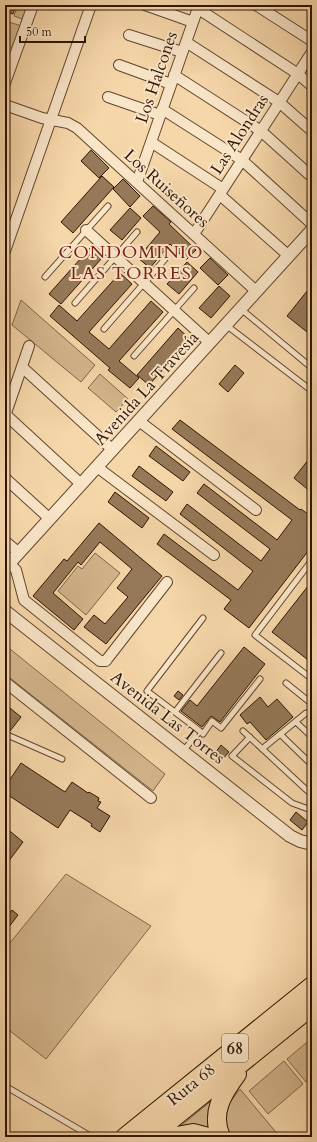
<svg xmlns="http://www.w3.org/2000/svg" width="317" height="1142" viewBox="0 0 317 1142" font-family="Cardo,serif">
<rect width="100%" height="100%" fill="#f6d7aa"/>
<filter id="stains"><feTurbulence type="fractalNoise" baseFrequency=".005" numOctaves="4"/><feColorMatrix values="0 0 0 0 .2 0 0 0 0 .09 0 0 0 0 .02 0 0 0 .5 -.17"/></filter>
<radialGradient id="worn" r=".72"><stop offset=".6" stop-color="#630" stop-opacity="0"/><stop offset="1" stop-color="#630" stop-opacity=".3"/></radialGradient>
<path fill="#d4b68d" stroke="#826548" d="M 18,5 L 30,5 L 25,20 L 14,16 Z
M 5,21 L 22,26 L 14,48 L 5,45 Z
M 21,300 L 95,365 L 81,382 L 12,325 Z
M 100,374 L 128,399 L 116,412 L 88,388 Z
M 95,553 L 120,573 L 86,615 L 58,591 L 78,566 L 82,569 Z
M 5,645 L 165,774 L 153,791 L 5,674 Z
M 66,874 L 151,926 L 46,1059 L 5,1027 L 5,949 Z
M 312,1038 L 312,1077 L 306,1082 L 287,1059 Z
M 284,1061 L 303,1084 L 268,1114 L 249,1091 Z
M 240,1089 L 280,1137 L 229,1137 L 224,1120 L 227,1106 Z
M 216,1097 L 213,1135 L 176,1130 Z"/>
<path fill="#967959" stroke="#2f1402" d="M 5,5 L 16,5 L 13,14 L 5,11 Z
M 91,150 L 109,168 L 99,178 L 81,161 Z
M 102,176 L 114,187 L 73,233 L 61,222 Z
M 123,179 L 140,196 L 130,207 L 113,189 Z
M 153,206 L 171,222 L 169,224 L 196,250 L 186,260 L 170,244 L 150,268 L 138,258 L 160,232 L 143,216 Z
M 130,208 L 141,218 L 122,240 L 110,230 Z
M 90,248 L 102,258 L 61,304 L 49,294 Z
M 210,258 L 228,275 L 218,285 L 200,268 Z
M 187,262 L 198,272 L 179,294 L 167,284 Z
M 120,273 L 132,284 L 89,332 L 109,349 L 151,301 L 163,312 L 119,361 L 139,378 L 130,388 L 108,370 L 110,368 L 50,316 L 59,305 L 77,321 Z
M 312,285 L 312,336 L 287,316 Z
M 219,286 L 230,296 L 211,318 L 199,308 Z
M 178,328 L 190,339 L 149,385 L 137,375 Z
M 235,365 L 244,373 L 228,392 L 219,384 Z
M 180,420 L 300,510 L 301,509 L 312,517 L 312,546 L 249,628 L 224,609 L 231,600 L 157,544 L 164,534 L 238,590 L 253,571 L 180,514 L 187,504 L 261,561 L 270,549 L 197,493 L 204,484 L 277,540 L 292,520 L 172,429 Z
M 156,446 L 190,472 L 183,481 L 149,456 Z
M 312,455 L 312,493 L 294,478 Z
M 139,466 L 173,492 L 166,501 L 132,476 Z
M 115,492 L 149,518 L 142,528 L 108,502 Z
M 99,523 L 162,576 L 106,644 L 84,627 L 94,615 L 105,624 L 128,597 L 117,588 L 132,569 L 100,542 L 81,565 L 78,562 L 53,593 L 83,619 L 74,630 L 33,596 L 64,559 L 67,561 Z
M 312,581 L 312,663 L 272,632 Z
M 244,647 L 265,664 L 220,722 L 211,716 L 202,727 L 181,711 L 190,700 L 197,706 Z
M 178,691 L 183,695 L 179,700 L 174,696 Z
M 260,697 L 268,707 L 277,699 L 293,717 L 266,740 L 250,722 L 247,724 L 240,715 Z
M 5,704 L 21,717 L 10,731 L 5,727 Z
M 221,745 L 229,752 L 220,762 L 213,756 Z
M 21,763 L 65,792 L 72,782 L 88,793 L 89,792 L 99,798 L 98,801 L 101,802 L 97,808 L 110,816 L 100,832 L 91,826 L 92,824 L 70,810 L 58,828 L 5,793 L 5,787 Z
M 296,812 L 308,822 L 302,830 L 290,820 Z
M 5,827 L 23,842 L 5,866 Z
M 12,910 L 18,915 L 5,932 L 5,919 Z"/>
<g fill="none" stroke-linecap="round" stroke-linejoin="round">
<g stroke="#61452c" stroke-width="7">
<path id="service" d="M 45,277 L 108,206
M 75,303 L 137,232
M 241,309 L 312,368
M 226,325 L 312,391
M 104,329 L 165,259
M 134,356 L 194,288
M 312,560 L 255,635 L 312,679
M 286,683 L 312,704
M 175,712 L 221,653
M 296,722 L 312,737
M 200,731 L 203,734 L 212,721 L 221,728 L 260,679
M 243,731 L 312,795
M 5,734 L 62,759
M 280,734 L 312,765
M 250,737 L 232,756 L 292,803 L 311,810 L 312,809
M 262,749 L 306,713 L 312,711
M 183,751 L 200,731 L 147,691 L 203,618
M 5,1086 L 92,1137"/>
</g>
<g stroke="#61452c" stroke-width="12">
<path id="minor" d="M 145,5 L 193,22
M 256,5 L 312,41
M 197,8 L 298,74 L 312,86
M 129,35 L 182,52
M 186,42 L 279,102 L 312,131
M 119,65 L 171,84
M 174,75 L 261,131 L 312,177
M 5,83 L 33,5
M 108,97 L 160,115
M 5,105 L 42,118 L 68,123 L 77,128 L 256,291
M 162,109 L 242,160 L 312,224
M 151,142 L 223,189
M 137,182 L 199,5
M 220,195 L 289,256
M 86,230 L 210,343
M 194,234 L 312,52
M 5,251 L 91,5
M 22,367 L 113,450
M 5,414 L 81,484
M 5,416 L 29,346
M 139,421 L 256,510
M 97,467 L 214,555
M 5,478 L 50,519
M 5,541 L 19,553
M 9,563 L 16,570 L 24,600 L 100,661 L 106,661 L 108,658 L 167,582
M 5,682 L 151,798"/>
</g>
<g stroke="#61452c" stroke-width="14">
<path id="tertiary" d="M 5,568 L 312,230
M 5,611 L 290,836 L 300,841 L 312,844"/>
</g>
<g stroke="#2f1402" stroke-width="20">
<path id="motorway" d="M 125,1137 L 312,986
M 150,1137 L 312,1006
M 171,1137 L 193,1133 L 208,1137
M 221,1137 C 210,1113 223,1093 237,1074"/>
</g>
<use href="#service" stroke="#f9e5c8" stroke-width="5"/>
<use href="#minor" stroke="#f9e5c8" stroke-width="10"/>
<use href="#tertiary" stroke="#f9e5c8" stroke-width="12"/>
<use href="#motorway" stroke="#f6d7aa" stroke-width="18"/>
</g>
<g text-anchor="middle" stroke-width="4" stroke-linejoin="round" paint-order="stroke">
<rect fill="#f9e5c8" stroke="#6c533d" stroke-width="1" x="222" y="1034" width="26" height="28" rx="3"/>
<g font-size="16" font-weight="bold" fill="#2f1402">
<text x="235" y="1054">68</text>
</g>
<g font-size="17" fill="#2f1402" stroke="#f9e5c8">
<text transform="translate(156 77) rotate(-71)" y="6">Los Halcones</text>
<text transform="translate(239 134) rotate(-57)" y="6">Las Alondras</text>
<text transform="translate(167 188) rotate(42)" y="6">Los Ruiseñores</text>
<text transform="translate(146 388) rotate(-48)" y="6">Avenida La Travesía</text>
<text transform="translate(168 717) rotate(38)" y="6">Avenida Las Torres</text>
<text transform="translate(191 1084) rotate(-39)" y="6">Ruta 68</text>
</g>
<g font-size="18" letter-spacing="1" fill="#7a1f14" stroke="#f9e5c8">
<text x="131" y="258">CONDOMINIO<tspan x="131" dy="21">LAS TORRES</tspan></text>
</g>
</g>
<rect width="317" height="1142" fill="none" stroke="#f6d7aa" stroke-width="20"/>
<rect x="6" y="6" width="305" height="1130" fill="none" stroke="#2f1402" stroke-width="2"/>
<rect x="10" y="10" width="297" height="1122" fill="none" stroke="#2f1402"/>
<path d="M20 36v6h65v-6" fill="none" stroke="#2f1402" stroke-width="2"/>
<text x="26" y="36" font-size="12" fill="#2f1402" stroke="#f9e5c8" stroke-width="3" paint-order="stroke">50 m</text>
<rect width="100%" height="100%" filter="url(#stains)"/>
<rect width="100%" height="100%" fill="url(#worn)"/>
</svg>
